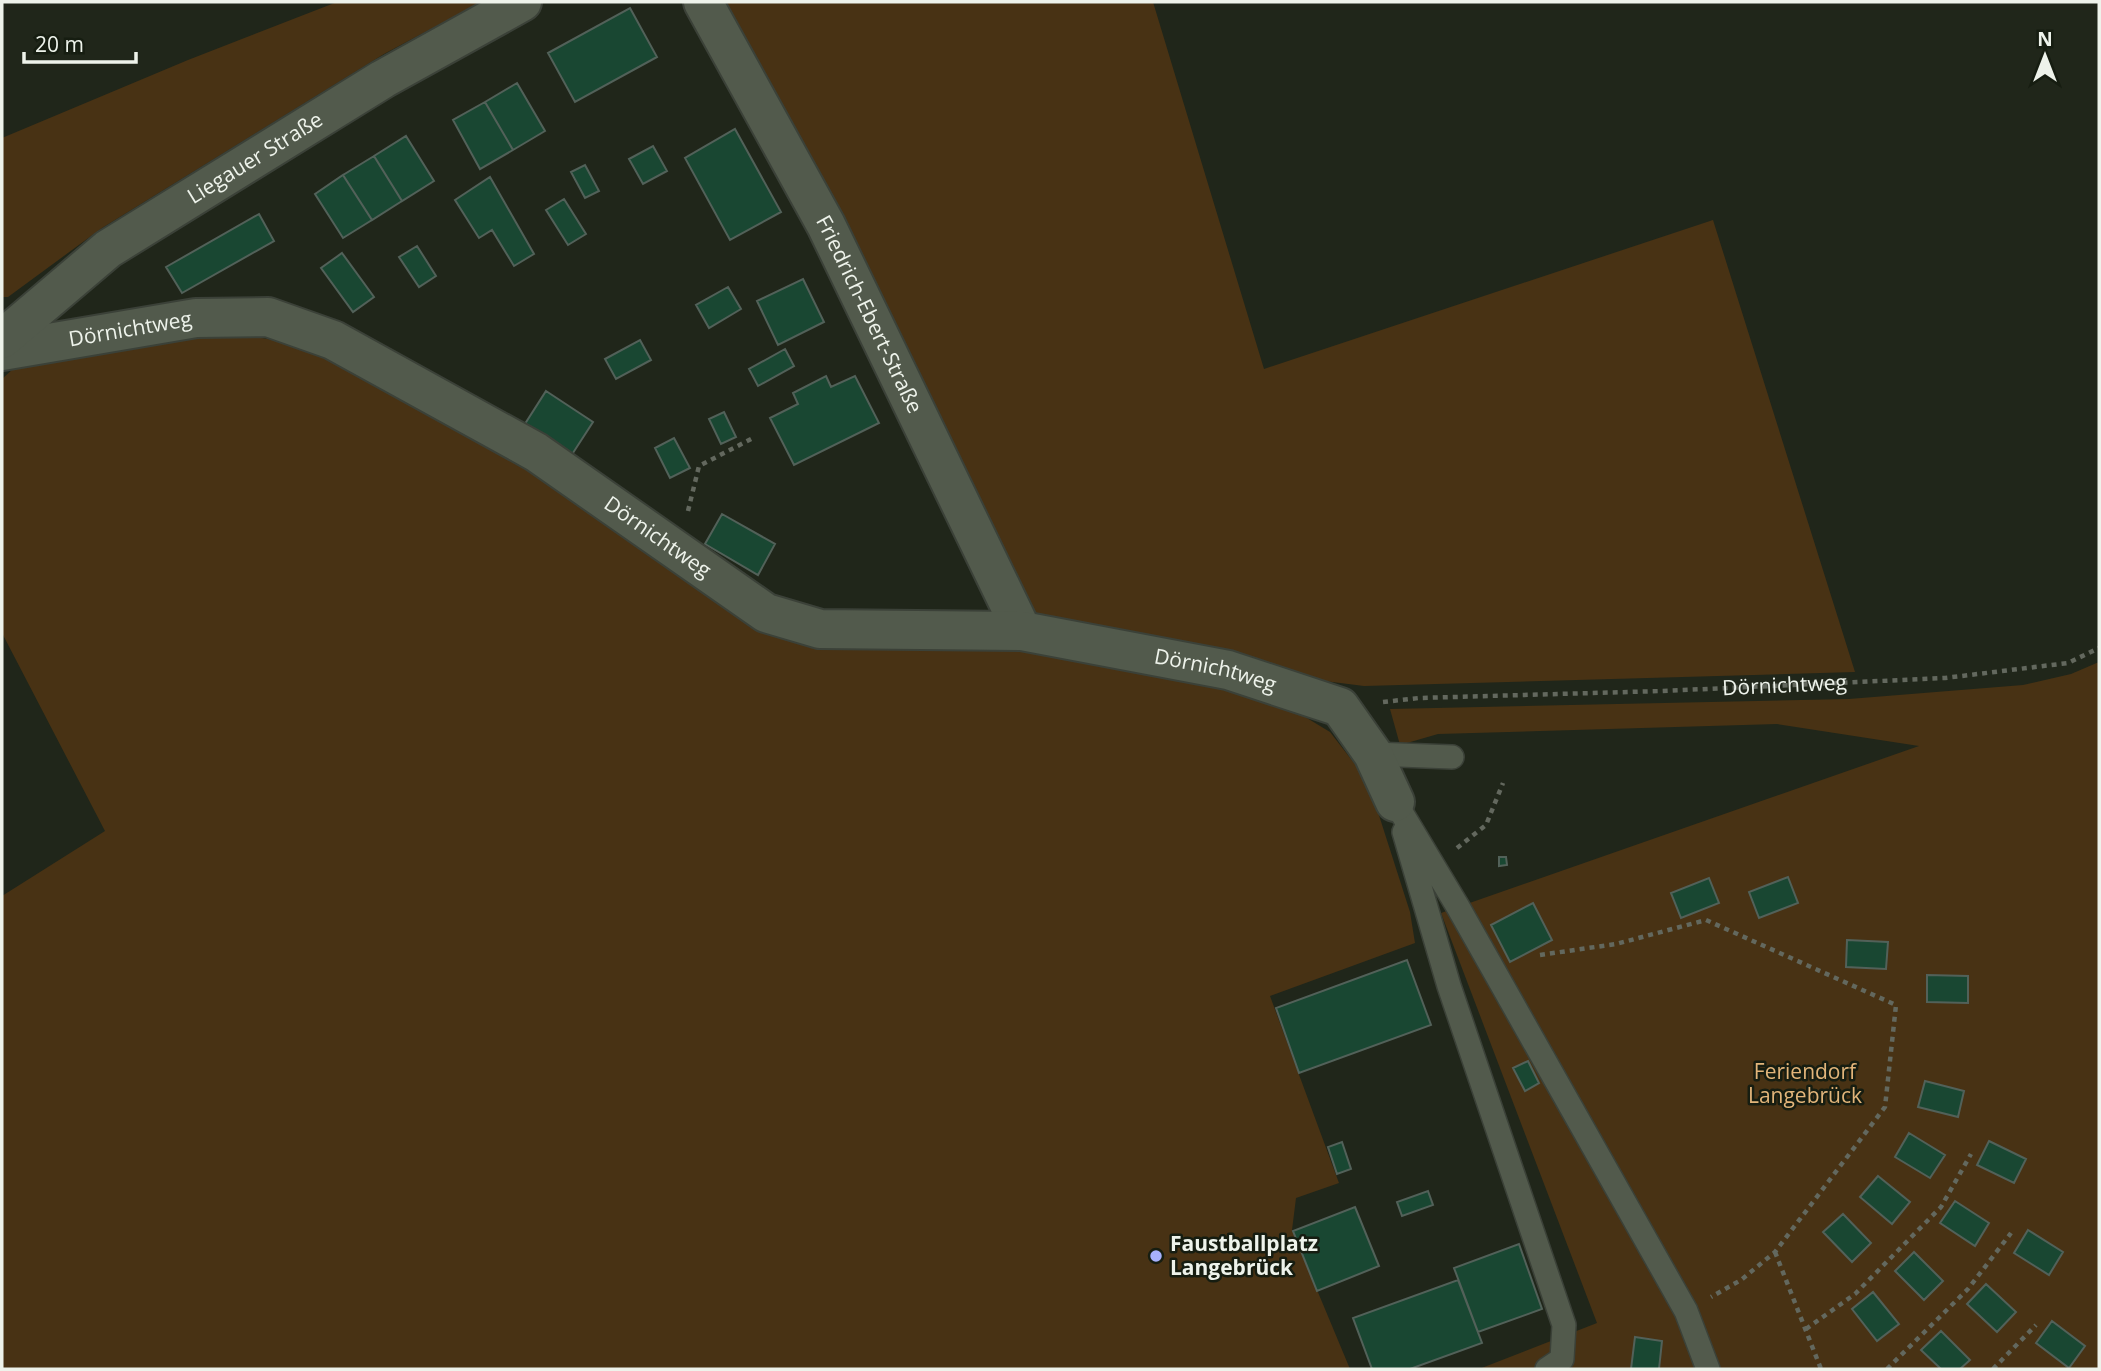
<svg xmlns="http://www.w3.org/2000/svg" width="2101" height="1371" viewBox="0 0 2101 1371" font-family="'Open Sans',sans-serif">
<rect width="100%" height="100%" fill="#20261a"/>
<path fill="#483214" d="M 337,2 L 481,2 L 384,54 L 102,228 L 8,297 L 2,297 L 2,138 L 188,60 Z
M 716,2 L 1153,2 L 1264,369 L 1713,220 L 1855,672 L 1364,686 L 1293,677 L 1072,627 L 1025,608 Z
M 226,332 L 322,348 L 581,489 L 724,603 L 1044,647 L 1230,686 L 1287,706 L 1330,732 L 1368,781 L 1410,912 L 1415,943 L 1270,996 L 1339,1183 L 1296,1198 L 1292,1230 L 1350,1369 L 2,1369 L 2,896 L 105,831 L 2,633 L 2,379 L 24,359 Z
M 2099,662 L 2099,1369 L 1479,1369 L 1597,1323 L 1441,913 L 1919,746 L 1777,724 L 1438,734 L 1400,745 L 1390,709 L 1849,699 L 2023,685 L 2071,674 Z"/>
<path fill="#194732" stroke="#526159" stroke-width="2" d="M 630,8 L 657,57 L 575,102 L 548,53 Z
M 517,83 L 545,131 L 513,150 L 485,102 Z
M 485,102 L 513,150 L 480,169 L 453,120 Z
M 735,129 L 781,212 L 730,240 L 685,158 Z
M 406,136 L 434,181 L 402,201 L 374,156 Z
M 653,146 L 667,171 L 643,184 L 629,159 Z
M 374,156 L 402,201 L 372,220 L 343,175 Z
M 585,165 L 599,191 L 585,198 L 571,172 Z
M 343,175 L 372,220 L 343,238 L 315,194 Z
M 490,177 L 534,254 L 514,266 L 492,230 L 479,238 L 455,200 Z
M 564,199 L 586,234 L 568,245 L 546,210 Z
M 259,214 L 274,241 L 182,293 L 166,267 Z
M 417,246 L 436,276 L 419,287 L 399,257 Z
M 342,253 L 374,297 L 353,312 L 321,268 Z
M 803,279 L 824,322 L 778,345 L 757,301 Z
M 728,287 L 741,309 L 709,328 L 696,305 Z
M 640,340 L 651,360 L 616,379 L 605,359 Z
M 785,349 L 794,366 L 758,386 L 749,369 Z
M 826,376 L 831,387 L 855,376 L 879,423 L 794,465 L 770,418 L 798,404 L 793,393 Z
M 546,391 L 593,422 L 571,456 L 523,427 Z
M 724,412 L 736,437 L 721,444 L 709,419 Z
M 674,438 L 690,468 L 670,478 L 655,448 Z
M 722,514 L 775,544 L 758,575 L 705,544 Z
M 1499,857 L 1506,857 L 1507,865 L 1499,866 Z
M 1788,877 L 1798,903 L 1759,918 L 1749,892 Z
M 1709,878 L 1719,903 L 1681,918 L 1671,893 Z
M 1533,903 L 1552,940 L 1510,962 L 1491,925 Z
M 1847,940 L 1888,942 L 1886,969 L 1846,967 Z
M 1407,960 L 1431,1025 L 1299,1073 L 1276,1008 Z
M 1927,975 L 1968,976 L 1968,1003 L 1927,1002 Z
M 1528,1061 L 1539,1083 L 1525,1091 L 1513,1068 Z
M 1925,1081 L 1964,1091 L 1958,1117 L 1918,1107 Z
M 1909,1133 L 1945,1155 L 1930,1178 L 1895,1157 Z
M 1989,1141 L 2026,1159 L 2014,1183 L 1977,1165 Z
M 1342,1142 L 1351,1169 L 1337,1174 L 1328,1147 Z
M 1878,1176 L 1910,1202 L 1892,1224 L 1860,1197 Z
M 1428,1191 L 1433,1205 L 1402,1216 L 1397,1202 Z
M 1955,1201 L 1989,1223 L 1975,1246 L 1940,1223 Z
M 1355,1207 L 1379,1266 L 1317,1291 L 1293,1231 Z
M 1843,1214 L 1871,1243 L 1852,1262 L 1823,1232 Z
M 2028,1230 L 2063,1252 L 2049,1275 L 2014,1253 Z
M 1519,1244 L 1542,1309 L 1478,1332 L 1454,1268 Z
M 1914,1252 L 1943,1281 L 1924,1300 L 1895,1271 Z
M 1458,1280 L 1482,1343 L 1410,1369 L 1372,1369 L 1353,1318 Z
M 1986,1284 L 2016,1312 L 1997,1332 L 1967,1304 Z
M 1873,1292 L 1899,1324 L 1877,1341 L 1852,1309 Z
M 2052,1321 L 2085,1346 L 2069,1368 L 2036,1343 Z
M 1941,1331 L 1970,1360 L 1960,1369 L 1941,1369 L 1921,1350 Z
M 1635,1337 L 1662,1341 L 1659,1369 L 1631,1369 Z"/>
<g fill="none" stroke-linecap="round" stroke-linejoin="round">
<g stroke="#3b4138" stroke-width="26">
<path id="service" d="M 1373,754 L 1452,757
M 1395,802 L 1458,907 L 1686,1311 L 1708,1369
M 1404,832 L 1449,986 L 1564,1325 L 1562,1359 L 1547,1369"/>
</g>
<g stroke="#3b4138" stroke-width="42">
<g id="minor">
<path id="s2" d="M 703,2 L 826,225 L 1022,631"/>
<path id="s3" d="M 2,351 L 196,318 L 268,317 L 333,340 L 536,452 L 766,613 L 820,629 L 1022,631 L 1228,670 L 1340,707 L 1373,754 L 1395,802"/>
</g>
</g>
<g stroke="#3b4138" stroke-width="42">
<g id="secondary">
<path id="s4" d="M 2,339 L 108,249 L 383,79 L 522,2"/>
</g>
</g>
<g stroke="#63685e" stroke-width="4.5" stroke-dasharray="5 5" stroke-linecap="butt">
<path d="M 688,511 L 699,466 L 755,437"/>
<path id="s1" d="M 1383,702 L 1419,698 L 1662,691 L 1945,678 L 2068,663 L 2099,648"/>
<path d="M 1457,848 L 1486,825 L 1503,783"/>
<path d="M 1540,955 L 1616,944 L 1706,920 L 1896,1005 L 1885,1107 L 1775,1252 L 1741,1280 L 1711,1297"/>
<path d="M 1775,1252 L 1821,1369"/>
<path d="M 1806,1329 L 1855,1294 L 1941,1207 L 1971,1154"/>
<path d="M 1887,1369 L 1968,1289 L 2011,1233"/>
<path d="M 1993,1369 L 2036,1325"/>
</g>
<use href="#service" stroke="#525a4c" stroke-width="23"/>
<use href="#minor" stroke="#525a4c" stroke-width="38"/>
<use href="#secondary" stroke="#525a4c" stroke-width="38"/>
</g>
<circle fill="#a7b1fc" stroke="#161d11" stroke-width="2.5" cx="1156" cy="1256" r="7"/>
<g text-anchor="middle" stroke-width="5" stroke-linejoin="round" paint-order="stroke">
<g font-size="21" fill="#eef3eb" stroke="#161d11">
<text dy="7" stroke="none"><textPath href="#s4" startOffset="312">Liegauer Straße</textPath></text>
<text dy="7" stroke="none"><textPath href="#s2" startOffset="354">Friedrich-Ebert-Straße</textPath></text>
<text dy="7" stroke="none"><textPath href="#s3" startOffset="130">Dörnichtweg</textPath></text>
<text dy="7" stroke="none"><textPath href="#s3" startOffset="718">Dörnichtweg</textPath></text>
<text dy="7" stroke="none"><textPath href="#s3" startOffset="1306">Dörnichtweg</textPath></text>
<text dy="7" stroke="none"><textPath href="#s1" startOffset="402">Dörnichtweg</textPath></text>
</g>
<g font-size="21" fill="#e2b57a" stroke="#161d11">
<text x="1805" y="1079">Feriendorf<tspan x="1805" dy="24">Langebrück</tspan></text>
</g>
<g font-size="21" font-weight="bold" fill="#eef3eb" stroke="#161d11" text-anchor="start">
<text x="1170" y="1251">Faustballplatz<tspan x="1170" dy="24">Langebrück</tspan></text>
</g>
</g>
<rect width="2101" height="1371" fill="none" stroke="#eef3eb" stroke-width="7"/>
<g transform="translate(2045 56)" stroke="#161d11" stroke-width="5" paint-order="stroke">
<path d="M0-5L12 26L0 18L-12 26Z" fill="#eef3eb"/>
<text y="-10" font-size="19" font-weight="bold" text-anchor="middle" fill="#eef3eb">N</text>
</g>
<path d="M24 52v10h112v-10" fill="none" stroke="#eef3eb" stroke-width="3.5"/>
<text x="35" y="52" font-size="21" fill="#eef3eb" stroke="#161d11" stroke-width="5" paint-order="stroke">20 m</text>
</svg>
